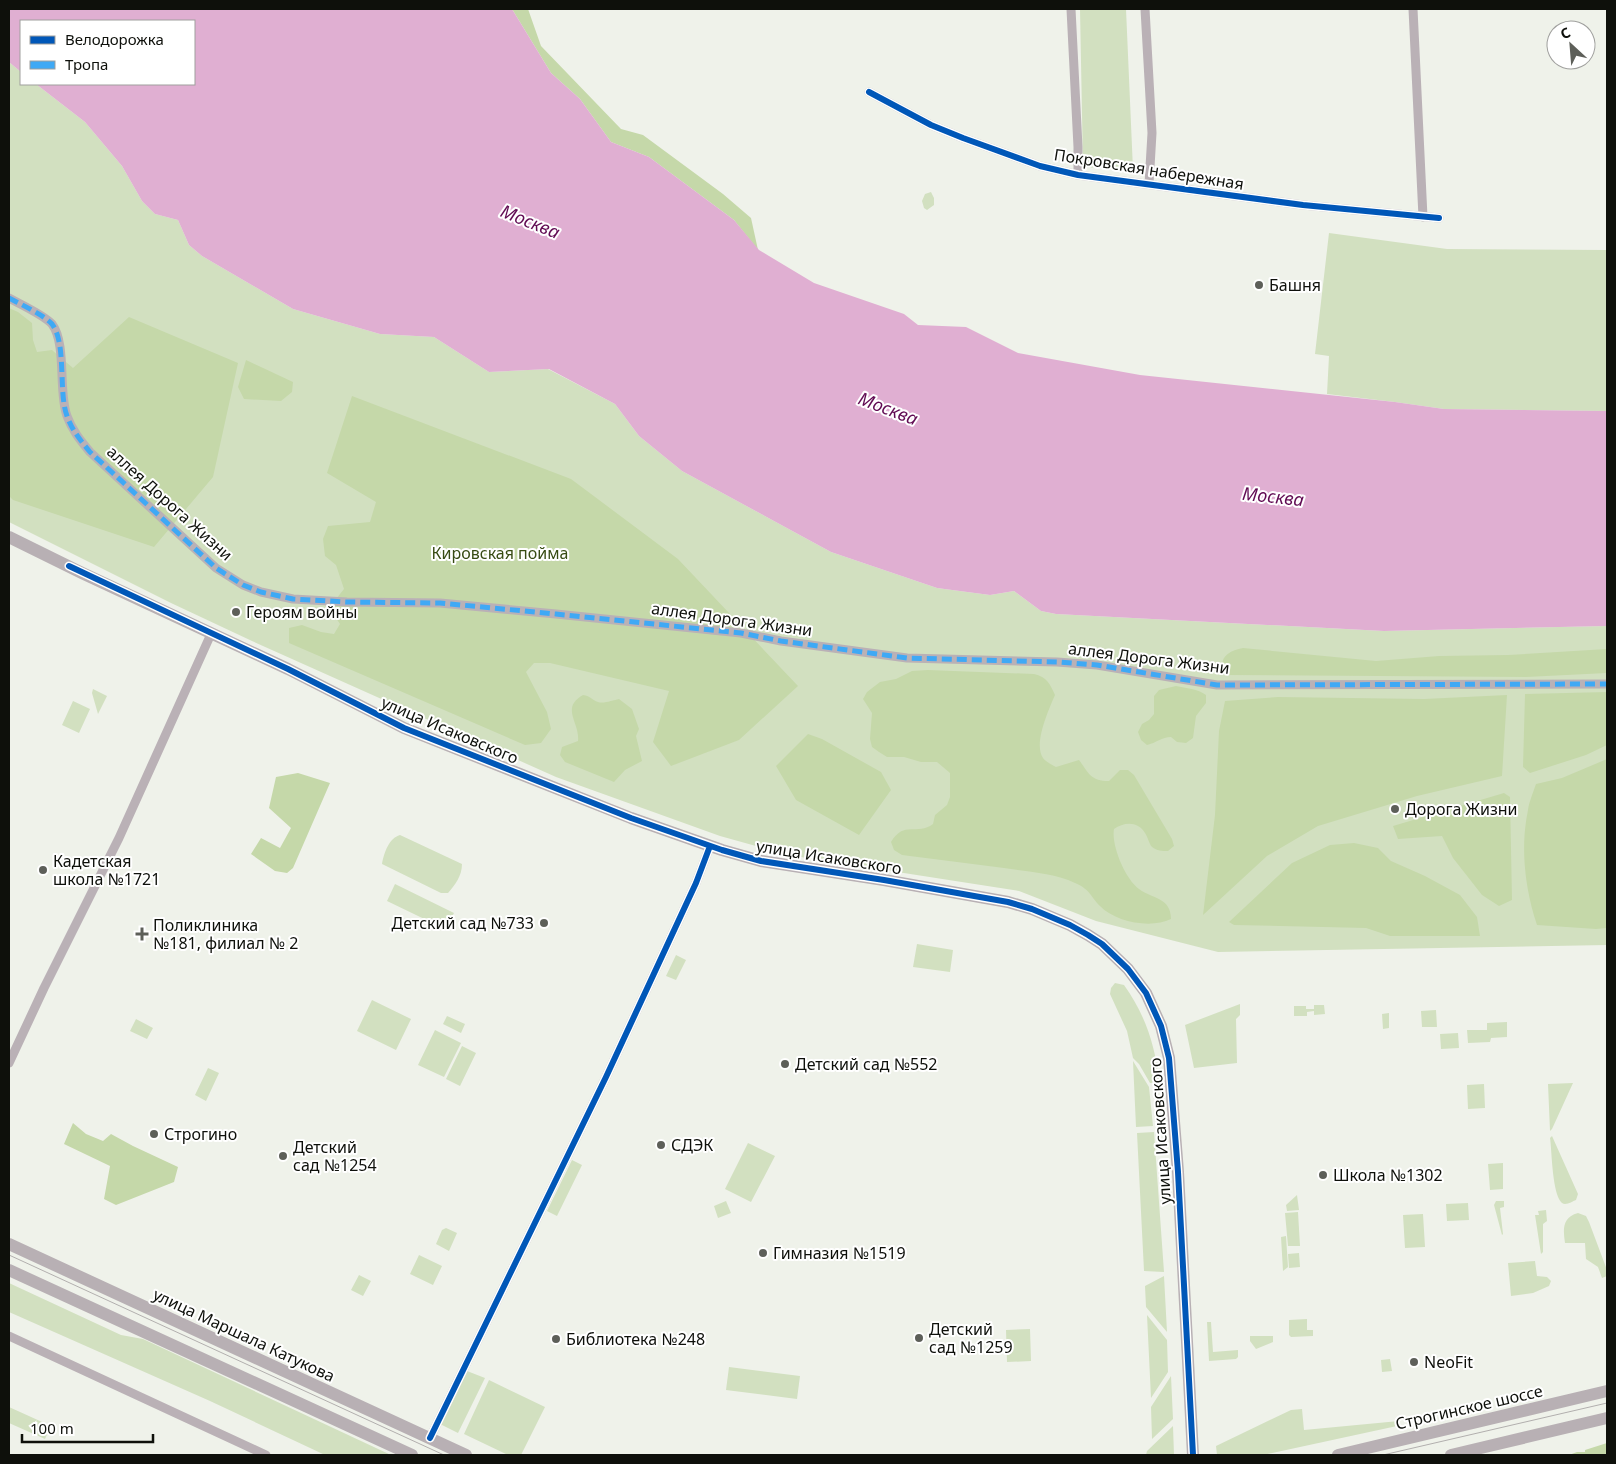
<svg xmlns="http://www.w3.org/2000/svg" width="1616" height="1464" viewBox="0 0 1616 1464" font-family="'Noto Sans',sans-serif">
<rect width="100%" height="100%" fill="#eff2ea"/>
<path fill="#d2e0c0" d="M 1080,9 L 1126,9 L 1133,170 L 1083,167 Z
M 9,62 L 21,72 L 21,84 L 36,84 L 85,122 L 122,166 L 142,201 L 155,214 L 178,220 L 189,245 L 202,256 L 293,309 L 380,334 L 434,337 L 489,372 L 548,369 L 615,404 L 639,436 L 682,471 L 831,552 L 937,588 L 990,595 L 1014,591 L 1041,611 L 1056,614 L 1384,631 L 1607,626 L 1607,945 L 1218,952 L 1096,921 L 1019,891 L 788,855 L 720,836 L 556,777 L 252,641 L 171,603 L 9,522 Z
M 931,192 L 934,198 L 934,205 L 927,210 L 924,208 L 922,201 L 925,194 Z
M 1329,233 L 1447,249 L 1607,250 L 1607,411 L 1444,409 L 1395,402 L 1327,394 L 1329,356 L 1315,354 Z
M 93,689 L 107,696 L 98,714 L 92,693 Z
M 73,701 L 90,709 L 79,733 L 62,725 Z
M 400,835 L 462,864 C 462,876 455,885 448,893 L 441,893 L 382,864 C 384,853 389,838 400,835 Z
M 395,884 L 454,913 L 445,929 L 387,901 Z
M 917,944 L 953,950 L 950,972 L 913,967 Z
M 676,955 L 686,960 L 676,980 L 666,976 Z
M 1115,983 L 1124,985 C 1145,1014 1156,1047 1159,1082 L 1150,1083 L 1139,1064 L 1133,1058 L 1127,1031 L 1110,994 L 1111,988 Z
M 372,1000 L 411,1019 L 396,1050 L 357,1031 Z
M 1240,1004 L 1240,1015 L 1236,1019 L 1237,1063 L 1194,1068 L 1185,1025 Z
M 1314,1005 L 1324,1005 L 1325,1014 L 1314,1015 L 1314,1011 L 1307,1012 L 1307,1016 L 1294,1016 L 1294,1006 L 1306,1006 L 1306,1009 L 1314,1009 Z
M 1436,1010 L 1437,1027 L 1422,1027 L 1421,1011 Z
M 1389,1013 L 1389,1028 L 1383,1029 L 1382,1014 Z
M 447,1016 L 465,1024 L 461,1033 L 443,1024 Z
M 136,1019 L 153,1028 L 147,1039 L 130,1031 Z
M 1507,1022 L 1507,1037 L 1491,1038 L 1490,1042 L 1468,1043 L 1467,1030 L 1487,1030 L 1487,1023 Z
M 435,1030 L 461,1043 L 444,1077 L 418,1065 Z
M 1458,1033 L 1459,1048 L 1441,1049 L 1440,1034 Z
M 462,1046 L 476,1053 L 460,1086 L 446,1079 Z
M 1133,1061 L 1149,1087 L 1153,1126 L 1136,1127 Z
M 208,1068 L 219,1073 L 206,1101 L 195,1095 Z
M 1573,1083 L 1552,1129 L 1550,1131 L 1548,1084 Z
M 1484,1084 L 1485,1108 L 1468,1109 L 1467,1085 Z
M 1154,1132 L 1164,1272 L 1144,1271 L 1137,1133 Z
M 1552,1136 L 1578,1194 L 1576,1200 C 1573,1201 1569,1204 1565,1204 C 1552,1203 1552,1149 1550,1138 Z
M 748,1143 L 775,1156 L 751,1202 L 725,1189 Z
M 572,1160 L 582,1165 L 557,1216 L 547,1211 Z
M 1503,1163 L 1503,1189 L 1490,1190 L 1488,1164 Z
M 1297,1195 L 1299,1210 L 1287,1211 L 1286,1205 Z
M 726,1201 L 731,1213 L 718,1218 L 714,1206 Z
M 1496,1201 L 1504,1201 L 1504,1207 L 1500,1208 L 1503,1234 L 1502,1235 L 1494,1205 Z
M 1468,1203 L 1469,1220 L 1447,1221 L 1446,1204 Z
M 1546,1210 L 1547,1221 L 1543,1224 L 1543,1252 L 1541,1254 L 1535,1215 L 1539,1215 L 1538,1211 Z
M 1298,1212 L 1300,1246 L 1288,1246 L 1285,1213 Z
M 1578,1213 L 1586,1216 L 1589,1222 L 1607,1270 L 1607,1276 L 1602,1278 L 1598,1267 L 1586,1259 L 1585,1243 L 1565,1243 C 1563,1230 1562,1217 1578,1213 Z
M 1423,1214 L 1425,1247 L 1405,1248 L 1403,1215 Z
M 446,1228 L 457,1233 L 449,1251 L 436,1244 L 442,1230 Z
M 1286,1236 L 1288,1267 L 1283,1271 L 1281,1237 Z
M 1299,1253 L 1300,1267 L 1289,1268 L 1288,1254 Z
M 419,1255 L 442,1266 L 433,1285 L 410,1274 Z
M 1535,1261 L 1537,1276 L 1547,1277 L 1551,1281 L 1549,1286 L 1533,1293 L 1511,1296 L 1508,1263 Z
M 359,1275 L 371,1281 L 363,1296 L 351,1290 Z
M 1164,1276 L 1167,1332 L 1146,1307 L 1145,1286 Z
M 9,1283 L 121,1335 L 143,1339 L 391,1455 L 325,1455 L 210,1401 L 9,1312 Z
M 1147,1315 L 1167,1340 L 1168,1372 L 1151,1398 Z
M 1307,1319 L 1307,1330 L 1313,1330 L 1313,1336 L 1291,1337 L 1289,1335 L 1289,1320 Z
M 1207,1322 L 1211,1322 L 1213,1352 L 1238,1350 L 1238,1357 L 1236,1359 L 1209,1361 Z
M 1030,1329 L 1031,1361 L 1007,1362 L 1006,1330 Z
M 1250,1336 L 1273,1336 L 1273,1342 L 1256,1349 L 1250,1341 Z
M 1390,1359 L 1392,1371 L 1382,1372 L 1381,1360 Z
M 729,1367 L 800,1376 L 797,1399 L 726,1390 Z
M 467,1371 L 485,1378 L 458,1433 L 440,1424 Z
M 1171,1376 L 1173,1419 L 1152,1439 L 1151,1407 Z
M 489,1380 L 545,1407 L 521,1455 L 508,1455 L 464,1434 Z
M 9,1407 L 51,1426 L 45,1439 L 9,1423 Z
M 1302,1409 L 1304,1430 L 1399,1421 L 1397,1426 L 1263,1455 L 1217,1455 L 1216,1446 L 1291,1410 Z
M 1173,1426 L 1174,1455 L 1146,1455 L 1147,1451 Z"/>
<path fill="#c5d8a9" d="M 512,9 L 528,9 L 541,46 L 621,129 L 643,135 L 723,194 L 751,218 L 758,250 L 734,220 L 649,157 L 611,142 L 580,99 L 551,73 Z
M 9,308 L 18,312 L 32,323 L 33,340 L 37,352 L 52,350 L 73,368 L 129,317 L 238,363 L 213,477 L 154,547 L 13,500 L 9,496 Z
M 246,360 L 293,382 L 292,392 L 281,401 L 244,399 L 238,387 Z
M 352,396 L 571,479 L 678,559 L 798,686 L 739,740 L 671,766 L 653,742 L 669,691 L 550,663 L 534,663 L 526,672 L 547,712 L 551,729 L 541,743 L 525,745 L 289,643 L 289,628 L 302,625 L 321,632 L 334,634 L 340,624 L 334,615 L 328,609 L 344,589 L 336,565 L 325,556 L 323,539 L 328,526 L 370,522 L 376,502 L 327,473 Z
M 1243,648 L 1376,661 L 1439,656 L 1508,655 L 1607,649 L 1607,673 L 1526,677 L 1225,675 C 1217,659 1227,651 1243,648 Z
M 928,670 L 1034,674 C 1047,677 1050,684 1055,695 C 1049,709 1033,744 1043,758 C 1045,761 1052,765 1056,767 L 1079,760 C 1089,773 1090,781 1109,781 L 1120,770 L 1128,770 L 1134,775 L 1172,839 L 1174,846 L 1168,851 C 1162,851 1157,851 1152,847 C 1149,844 1148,837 1145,833 C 1138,821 1124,822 1114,829 C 1111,845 1125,879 1139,889 C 1152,899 1171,897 1171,919 C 1151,929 1115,922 1100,906 C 1090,896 1091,890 1075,883 C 1054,873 1027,872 1004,868 C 970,864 936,859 902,855 L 894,850 L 891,842 C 904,820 917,836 933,824 L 935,815 L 947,805 L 950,797 L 950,773 L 937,762 L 921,762 L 904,757 L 887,757 L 879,752 L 872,747 L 870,739 L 872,713 L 863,699 L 867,692 L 880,682 L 896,679 L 912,671 Z
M 1176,686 C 1186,688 1198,689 1206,695 L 1206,703 L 1196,716 L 1193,738 L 1186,743 L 1177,742 L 1171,737 C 1162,737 1156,743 1147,745 L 1141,740 L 1138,732 L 1142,724 L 1149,720 L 1154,714 L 1154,696 L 1159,690 Z
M 1607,692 L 1607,745 L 1586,755 L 1530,773 L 1523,767 L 1525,694 Z
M 583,695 C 591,696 592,700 598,702 C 604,704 613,700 619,699 L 632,709 L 639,729 L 636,736 L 642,761 L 625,770 L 614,782 L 565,762 L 560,755 L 562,747 L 578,741 C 580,722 560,708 583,695 Z
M 1507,695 L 1502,776 L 1417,796 L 1318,826 L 1267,856 L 1203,915 L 1215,815 L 1219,731 L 1225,701 L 1278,697 L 1424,699 Z
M 808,734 L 822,739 L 881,772 L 891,790 L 859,835 L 796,800 L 776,766 Z
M 1607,759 L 1607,928 L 1596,929 L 1537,925 C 1525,889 1520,848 1528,810 C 1529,802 1533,793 1536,784 L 1562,778 Z
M 298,773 L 330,783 L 293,868 L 287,873 L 275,871 L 251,854 L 261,838 L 280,848 L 291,828 L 269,808 L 276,777 Z
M 1504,793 L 1510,797 L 1512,900 L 1499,906 L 1482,895 L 1453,858 L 1442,836 L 1398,839 L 1393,826 Z
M 1354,843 L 1378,848 L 1391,861 L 1425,876 L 1460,895 L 1477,917 L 1480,936 L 1390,936 L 1366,928 L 1234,925 L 1229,922 L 1292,863 L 1330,845 Z
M 73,1123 L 86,1134 L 103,1141 L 111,1134 L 133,1146 L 178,1167 L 174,1182 L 116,1205 L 104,1199 L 110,1166 L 64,1144 Z
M 1607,1443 L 1607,1455 L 1569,1455 L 1577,1452 L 1585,1452 L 1585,1450 Z"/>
<path fill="#e0afd2" d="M 9,9 L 512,9 L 551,73 L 580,99 L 611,142 L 649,157 L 734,220 L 759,250 L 814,283 L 904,314 L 918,325 L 966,327 L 1018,353 L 1140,375 L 1395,402 L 1444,409 L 1607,411 L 1607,626 L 1384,631 L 1056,614 L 1041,611 L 1014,591 L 990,595 L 937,588 L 831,552 L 682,471 L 639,436 L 615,404 L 549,369 L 489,372 L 434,337 L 380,334 L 293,309 L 202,256 L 189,245 L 178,220 L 155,214 L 142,201 L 122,166 L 85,122 L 36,84 L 194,84 L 194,21 L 21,21 L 21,72 L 9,62 Z"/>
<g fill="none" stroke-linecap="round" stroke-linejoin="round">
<path stroke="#bab1b6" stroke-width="9" d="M 1071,9 L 1078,147 L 1078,175
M 1145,9 L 1152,133 L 1149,184
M 1413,9 L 1423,217
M 869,92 L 931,125 L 963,138 L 1040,166 L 1078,175 L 1303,205 L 1439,218
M 9,298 C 20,304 44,315 52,324 C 67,344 58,392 67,416 C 72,430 80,440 90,452 L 216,568 L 243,585 L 261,592 L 293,599 L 347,602 L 440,603 L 556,614 L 741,633 L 781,641 L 907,658 L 1057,662 L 1097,665 L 1217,685 L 1607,684
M 9,1063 L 44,988 L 119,838 L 211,634
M 9,1336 L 266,1455
M 430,1438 L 606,1077 L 696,883 L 710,846"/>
<path stroke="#b8b0b4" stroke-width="12" d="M 9,537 L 82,573 L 288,669 L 404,728 L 631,818 L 722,850 L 761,861 L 884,880 L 1008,902 L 1032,909 L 1070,925 L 1088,935 L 1102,944 L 1128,969 L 1146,993 L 1161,1026 L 1169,1058 L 1178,1172 L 1193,1455
M 9,1244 L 466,1455
M 9,1270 L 412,1455
M 1338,1455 L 1607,1391
M 1451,1455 L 1607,1418"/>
<path stroke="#b2afae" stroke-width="1" d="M 9,1255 L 444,1455
M 1383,1455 L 1607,1403"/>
<path stroke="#3fa9f5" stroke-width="5" stroke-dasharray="10 5" stroke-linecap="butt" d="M 9,298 C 20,304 44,315 52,324 C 67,344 58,392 67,416 C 72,430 80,440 90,452 L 216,568 L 243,585 L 261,592 L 293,599 L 347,602 L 440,603 L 556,614 L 741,633 L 781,641 L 907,658 L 1057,662 L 1097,665 L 1217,685 L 1607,684"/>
<g stroke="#fff" stroke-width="9">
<path id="cycleway" d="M 869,92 L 931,125 L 963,138 L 1040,166 L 1078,175 L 1303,205 L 1439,218
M 69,566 L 288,669 L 404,728 L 631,818 L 722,850 L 761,861 L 884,880 L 1008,902 L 1032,909 L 1070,925 L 1088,935 L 1102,944 L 1128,969 L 1146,993 L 1161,1026 L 1169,1058 L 1178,1172 L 1193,1455
M 430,1438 L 606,1077 L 696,883 L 710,846"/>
</g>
<use href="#cycleway" stroke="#0057b8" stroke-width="6"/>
</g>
<g fill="#5d5f59" stroke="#fff" stroke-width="2">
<circle cx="1259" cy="285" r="5"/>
<circle cx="236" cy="612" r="5"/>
<circle cx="1395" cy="809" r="5"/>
<circle cx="43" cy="870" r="5"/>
<circle cx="544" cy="923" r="5"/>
<path d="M139.5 926.5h5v5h5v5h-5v5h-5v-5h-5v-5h5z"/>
<circle cx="785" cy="1064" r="5"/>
<circle cx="154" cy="1134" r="5"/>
<circle cx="661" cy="1145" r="5"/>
<circle cx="283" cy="1156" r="5"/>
<circle cx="1323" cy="1175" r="5"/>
<circle cx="763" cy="1253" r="5"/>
<circle cx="919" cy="1338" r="5"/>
<circle cx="556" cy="1339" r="5"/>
<circle cx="1414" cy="1362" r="5"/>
</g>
<g text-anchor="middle" stroke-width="4" stroke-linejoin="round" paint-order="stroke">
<g font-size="16" fill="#0e100b" stroke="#fff">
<text transform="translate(1149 169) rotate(9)" y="6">Покровская набережная</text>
<text transform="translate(170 503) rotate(42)" y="6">аллея Дорога Жизни</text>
<text transform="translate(732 619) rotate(8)" y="6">аллея Дорога Жизни</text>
<text transform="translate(1149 658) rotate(7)" y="6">аллея Дорога Жизни</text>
<text transform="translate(450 730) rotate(23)" y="6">улица Исаковского</text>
<text transform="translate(829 857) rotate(9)" y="6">улица Исаковского</text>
<text transform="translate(1160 1131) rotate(-94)" y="6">улица Исаковского</text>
<text transform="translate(244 1335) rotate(25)" y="6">улица Маршала Катукова</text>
<text transform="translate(1469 1407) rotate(-13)" y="6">Строгинское шоссе</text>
</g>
<g font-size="16" fill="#0e100b" stroke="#fff" text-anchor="start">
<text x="1269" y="291">Башня</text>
<text x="246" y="618">Героям войны</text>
<text x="1405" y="815">Дорога Жизни</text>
<text x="53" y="867">Кадетская<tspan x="53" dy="18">школа №1721</tspan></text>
<text x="534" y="929" text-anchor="end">Детский сад №733</text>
<text x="153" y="931">Поликлиника<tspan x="153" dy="18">№181, филиал № 2</tspan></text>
<text x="795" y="1070">Детский сад №552</text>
<text x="164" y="1140">Строгино</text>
<text x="671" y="1151">СДЭК</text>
<text x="293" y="1153">Детский<tspan x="293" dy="18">сад №1254</tspan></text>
<text x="1333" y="1181">Школа №1302</text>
<text x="773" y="1259">Гимназия №1519</text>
<text x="929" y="1335">Детский<tspan x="929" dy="18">сад №1259</tspan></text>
<text x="566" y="1345">Библиотека №248</text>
<text x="1424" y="1368">NeoFit</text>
</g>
<g font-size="16" fill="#374b13" stroke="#fff">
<text x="500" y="559">Кировская пойма</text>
</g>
<g font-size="18" font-style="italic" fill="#610b53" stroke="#fff">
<text transform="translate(530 222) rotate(22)" y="6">Москва</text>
<text transform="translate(888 409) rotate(21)" y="6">Москва</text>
<text transform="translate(1273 497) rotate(6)" y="6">Москва</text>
</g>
</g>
<rect width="1616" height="1464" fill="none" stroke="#0e100b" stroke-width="20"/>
<rect x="20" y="20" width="175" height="65" fill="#ffffff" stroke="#9f9f9d"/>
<rect x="30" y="36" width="25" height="8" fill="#0057b8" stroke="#9f9f9d"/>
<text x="65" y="45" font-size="15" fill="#0e100b">Велодорожка</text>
<rect x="30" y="61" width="25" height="8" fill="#3fa9f5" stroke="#9f9f9d"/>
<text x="65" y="70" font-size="15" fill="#0e100b">Тропа</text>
<g transform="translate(1571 45) rotate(334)"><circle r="24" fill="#ffffff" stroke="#9f9f9d"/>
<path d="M0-4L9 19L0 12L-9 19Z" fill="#5d5f59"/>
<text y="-8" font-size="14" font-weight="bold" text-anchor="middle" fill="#0e100b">С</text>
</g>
<path d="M22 1434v8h131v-8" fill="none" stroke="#0e100b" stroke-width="2.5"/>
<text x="30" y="1434" font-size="15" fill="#0e100b" stroke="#ffffff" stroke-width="4" paint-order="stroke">100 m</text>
</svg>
